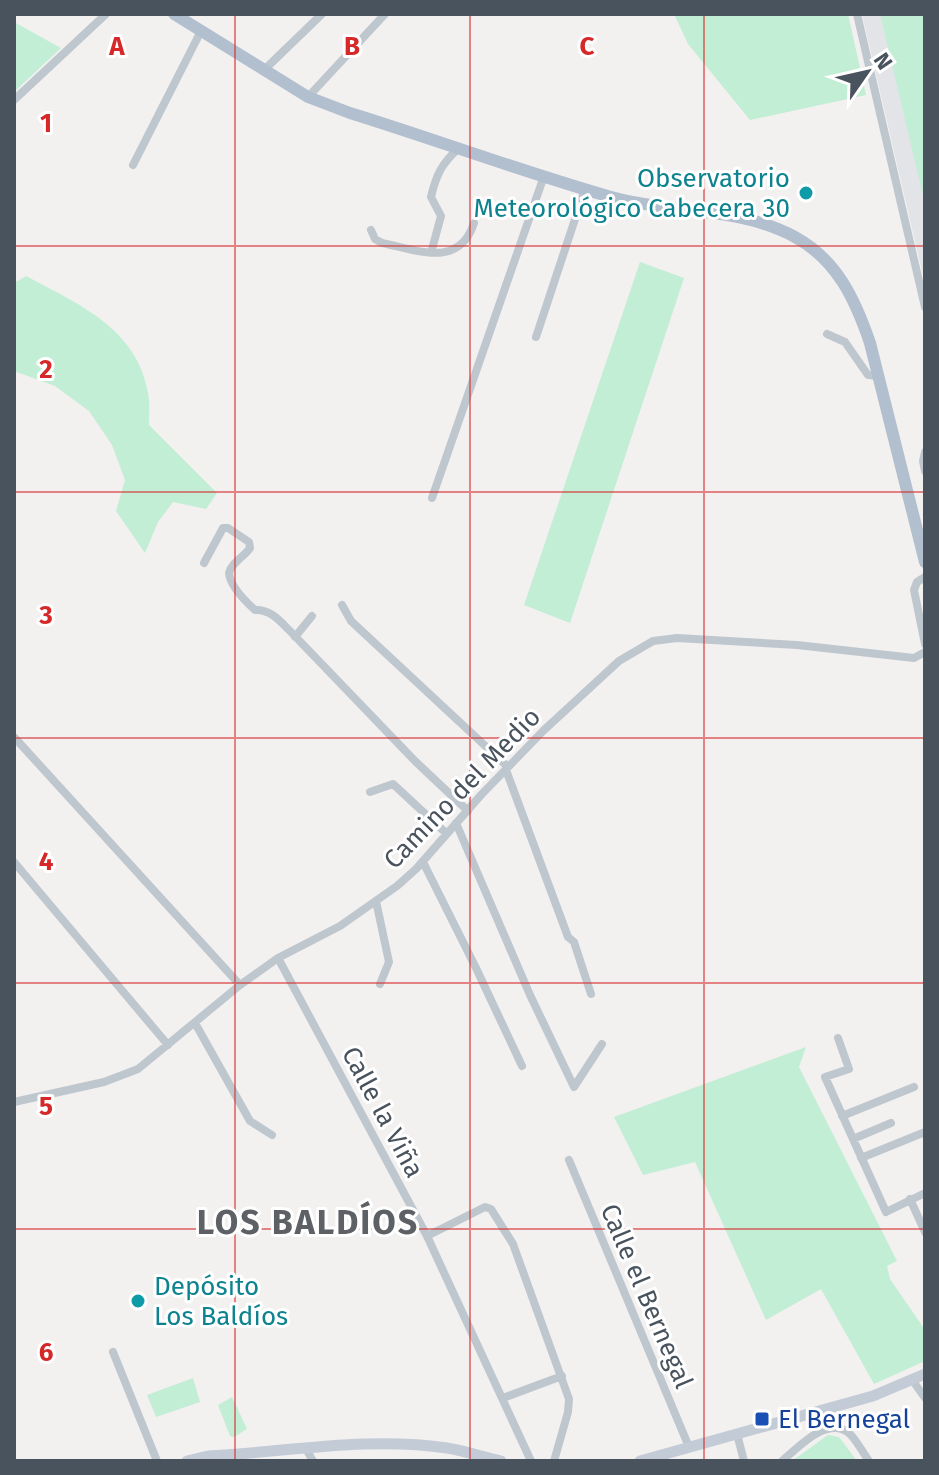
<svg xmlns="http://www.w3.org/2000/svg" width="939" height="1475" viewBox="0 0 939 1475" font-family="'Fira Sans',sans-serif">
<rect width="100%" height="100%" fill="#f3f0f0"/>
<path fill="#e2e4e8" d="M 862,14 L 925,14 L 925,284 Z"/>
<path fill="#c1eed4" d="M 674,14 L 848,14 L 866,95 L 750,120 L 688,44 Z
M 880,14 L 925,14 L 925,204 Z
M 14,22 L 61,48 L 14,92 Z
M 640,262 L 684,278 L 570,623 L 524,605 Z
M 26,276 C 78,304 137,328 148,393 C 150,403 149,415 149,425 L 217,493 L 206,509 L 173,502 L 158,522 L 145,553 L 116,511 L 125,480 L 112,445 L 89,411 L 55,386 L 14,371 L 14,283 Z
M 806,1047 L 799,1067 L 897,1261 L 887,1266 L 890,1279 L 925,1330 L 925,1361 L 874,1384 L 821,1289 L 766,1320 L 695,1162 L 643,1175 L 614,1117 Z
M 193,1378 L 200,1402 L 156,1417 L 147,1395 Z
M 232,1397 L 247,1429 L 234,1437 L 230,1436 L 218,1405 Z
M 828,1435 L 839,1437 L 857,1461 L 792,1461 Z"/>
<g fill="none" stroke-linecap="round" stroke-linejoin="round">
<path stroke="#bfc7ce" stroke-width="8" d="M 857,14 L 925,307
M 264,70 L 322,14
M 308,97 L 385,14
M 14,100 L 106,14
M 133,165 L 201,31
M 371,230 L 375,239 L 382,243 C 417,250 459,269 474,223
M 431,253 L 441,216 L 431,197 C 436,175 442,163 459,148
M 827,334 L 845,342 L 868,375 L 879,376
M 536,337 L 585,189
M 925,452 L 923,461 L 925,471
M 432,498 L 544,176
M 204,563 L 223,528 L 228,528 L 249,542 L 250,548 C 244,557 232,562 229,573 C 230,586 245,601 255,610 C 270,609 280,621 290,631 L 415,761 L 468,811
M 925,577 L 917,582 L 914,590 L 925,644
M 342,605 L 351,621 L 508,767
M 295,637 L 312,616
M 14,737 L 240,985
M 506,770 L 568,937 L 574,942 L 591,994
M 370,792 L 393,784 L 447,834
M 456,823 L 530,995 L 574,1087 L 602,1044
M 14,862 L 168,1045
M 423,862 L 476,968 L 522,1066
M 376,901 L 389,962 L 380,984
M 278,958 L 427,1236 L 531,1461
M 195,1023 L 250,1121 L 272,1135
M 838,1038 L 849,1069 L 825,1077 L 886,1212 L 925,1193
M 14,1102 L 104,1082 L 138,1069 L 240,985 L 278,958 L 340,926 L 397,886 L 416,869 L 481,795 L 543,731 L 619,661 L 653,641 L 677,638 L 797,645 L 914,658 L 925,652
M 842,1116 L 914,1087
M 853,1139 L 891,1123
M 861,1158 L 925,1132
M 569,1160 L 689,1447
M 910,1199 L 925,1232
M 427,1236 L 485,1207 L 491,1209 L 513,1244 L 569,1399 L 568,1412 L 554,1461
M 113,1352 L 157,1461
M 913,1381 L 925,1398
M 503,1398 L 562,1376
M 737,1434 L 744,1461
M 306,1449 L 313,1461
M 782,1461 C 798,1448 828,1414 850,1434 C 857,1441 863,1453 869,1461"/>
<path stroke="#c2cbd6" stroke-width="11" d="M 187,1461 L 208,1456 C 287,1452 369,1436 447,1448 C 465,1451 483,1457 501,1461
M 640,1461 L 873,1396 L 925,1374"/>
<path stroke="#b1bfce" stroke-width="12" d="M 174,14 L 308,97 L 350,113 C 437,140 523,172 611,197 C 671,214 738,206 795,237 C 837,260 855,299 870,343 L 925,562"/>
</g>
<path fill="none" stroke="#d62828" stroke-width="2" stroke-opacity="0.55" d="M 235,14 L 235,1461M 470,14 L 470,1461M 704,14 L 704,1461M 14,246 L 925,246M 14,492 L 925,492M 14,738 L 925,738M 14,983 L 925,983M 14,1229 L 925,1229"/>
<g fill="#0f9aa8" stroke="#fff" stroke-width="3">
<circle cx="806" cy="193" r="8"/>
<circle cx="138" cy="1301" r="8"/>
</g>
<rect fill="#1a4fb4" stroke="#fff" stroke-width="3" x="754" y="1411" width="16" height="16" rx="4"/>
<g text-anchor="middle" stroke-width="6" stroke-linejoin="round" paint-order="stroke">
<g font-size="26" fill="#0d838f" stroke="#fff" text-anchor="end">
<text x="790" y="187">Observatorio<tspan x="790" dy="30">Meteorológico Cabecera 30</tspan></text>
<text x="154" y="1295" text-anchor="start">Depósito<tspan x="154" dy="30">Los Baldíos</tspan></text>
</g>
<g font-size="26" fill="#49535d" stroke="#fff">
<text transform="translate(462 788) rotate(-46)" y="9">Camino del Medio</text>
<text transform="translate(383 1112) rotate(62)" y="9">Calle la Viña</text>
<text transform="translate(647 1296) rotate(67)" y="9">Calle el Bernegal</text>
</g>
<g font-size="26" fill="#164399" stroke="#fff" text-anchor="start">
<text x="778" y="1428">El Bernegal</text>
</g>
<g font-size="34" font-weight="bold" letter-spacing="2" fill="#5d6065" stroke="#fff">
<text x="308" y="1234">LOS BALDÍOS</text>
</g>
</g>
<g font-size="26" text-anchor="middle" font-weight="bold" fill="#d62828" stroke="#fff" stroke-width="6" stroke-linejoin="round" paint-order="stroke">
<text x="117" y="55">A</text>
<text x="352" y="55">B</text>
<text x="587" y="55">C</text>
<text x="46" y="132">1</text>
<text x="46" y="378">2</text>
<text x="46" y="624">3</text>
<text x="46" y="870">4</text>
<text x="46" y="1115">5</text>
<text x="46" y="1361">6</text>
</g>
<rect width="939" height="1475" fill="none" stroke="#49535d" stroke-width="32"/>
<g transform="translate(867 72) rotate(56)" stroke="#ffffff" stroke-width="6" paint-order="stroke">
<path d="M0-6L14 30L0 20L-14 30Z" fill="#49535d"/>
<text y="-12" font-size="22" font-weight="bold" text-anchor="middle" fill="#49535d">N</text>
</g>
</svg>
